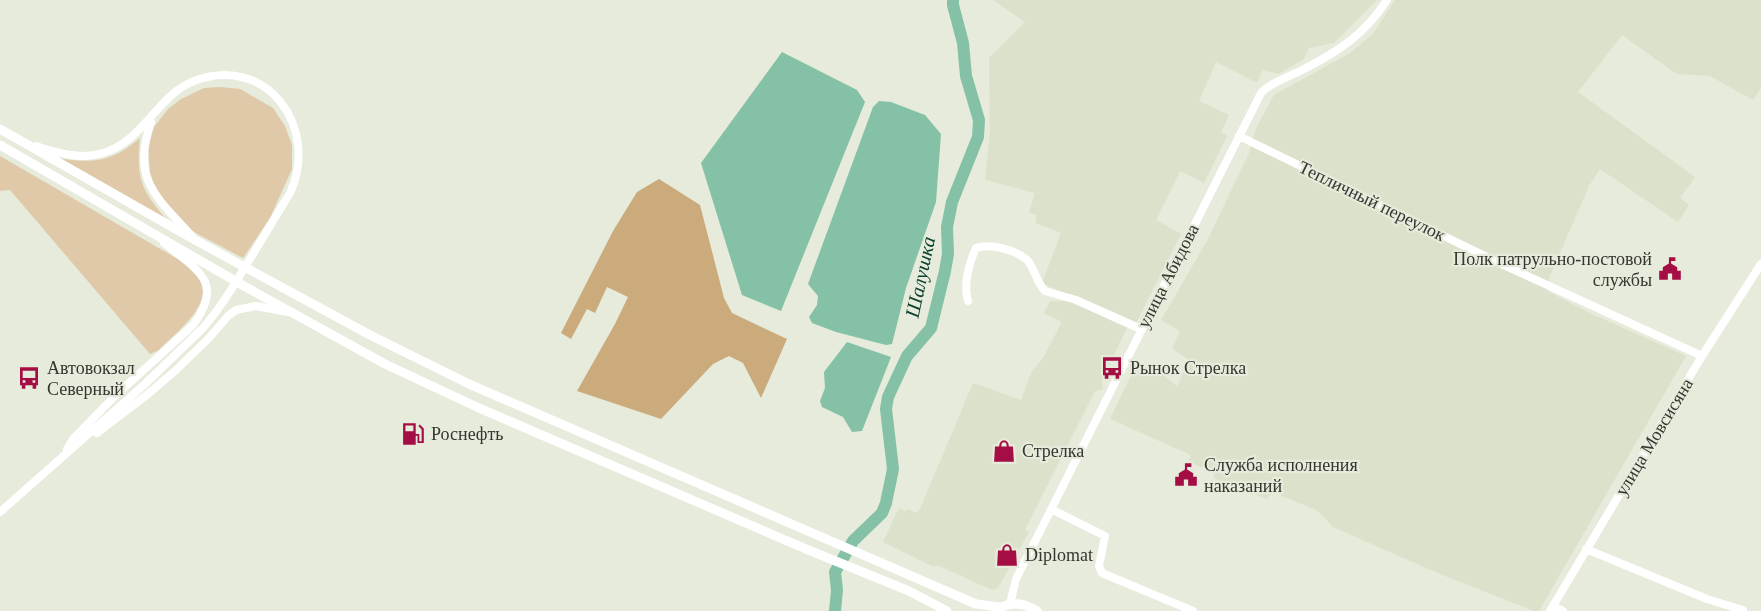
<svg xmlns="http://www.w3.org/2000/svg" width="1761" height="611" viewBox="0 0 1761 611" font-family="'Times New Roman',serif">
<rect width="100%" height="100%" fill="#e6ebdb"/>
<path fill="#dbe1ca" d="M 993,0 L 1377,0 L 1334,43 L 1309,48 L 1304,59 L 1278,74 L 1263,70 L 1257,83 L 1216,62 L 1199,101 L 1229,115 L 1221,132 L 1227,136 L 1204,183 L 1180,171 L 1156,220 L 1181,234 L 1135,325 L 1042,283 L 1061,233 L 1036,223 L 1036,215 L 1029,212 L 1035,193 L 985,180 L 990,132 L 989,58 L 1025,22 Z
M 1395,0 L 1761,0 L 1761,88 L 1753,100 L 1710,76 L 1677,74 L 1622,35 L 1578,92 L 1695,177 L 1680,198 L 1689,205 L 1678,222 L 1600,169 L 1589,186 L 1550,276 L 1547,291 L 1594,315 L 1686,356 L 1539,611 L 1534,611 L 1440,574 L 1333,527 L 1318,511 L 1273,492 L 1267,499 L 1213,478 L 1215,473 L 1188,462 L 1191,455 L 1110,419 L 1138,361 L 1157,370 L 1177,386 L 1189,360 L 1172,349 L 1180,331 L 1161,320 L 1208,239 L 1249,153 L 1256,128 L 1274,95 L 1350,53 L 1373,34 Z
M 1050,301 L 1070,301 L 1127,328 L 1102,380 L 1103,389 L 1095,391 L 1025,530 L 1029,532 L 998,588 L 992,590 L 937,565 L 934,567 L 883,542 L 899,508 L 906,512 L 907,509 L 917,513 L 920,509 L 973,383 L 1021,400 L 1032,371 L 1043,358 L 1062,322 L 1044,313 Z"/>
<path fill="#dfc9a9" d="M 221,87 L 240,89 L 273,108 L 285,126 L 292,145 L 292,169 L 270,218 L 243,258 L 192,231 L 158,196 L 150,173 L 148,147 L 154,127 L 168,109 L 181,99 L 204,88 Z
M 140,138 C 136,179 141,190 168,221 L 57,158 C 93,164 112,162 140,138 Z
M 0,156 L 188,265 C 191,268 196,272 198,276 C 217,303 176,332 159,350 L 150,354 L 10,190 L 0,191 Z"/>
<path fill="#cbaa7b" d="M 659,179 L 700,205 L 724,298 L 732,313 L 787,339 L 761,398 L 743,363 L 729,356 L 713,364 L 661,419 L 577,391 L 615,324 L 628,297 L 607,287 L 595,313 L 587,309 L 571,339 L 561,333 L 613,231 L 637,192 Z"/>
<path fill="#84c1a6" d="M 782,52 L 857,90 L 865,102 L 781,311 L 742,295 L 701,163 Z
M 879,101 L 891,102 L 925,115 L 941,134 L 936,202 L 906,288 L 892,344 L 886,345 L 836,332 L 812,323 L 809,317 L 817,305 L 818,296 L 808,284 L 873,107 Z
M 847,342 L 891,357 L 862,431 L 852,432 L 843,417 L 822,407 L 820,401 L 825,388 L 824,372 Z"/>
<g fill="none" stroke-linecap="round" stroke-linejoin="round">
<path stroke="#84c1a6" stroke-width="12" d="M 835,611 L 837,590 L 835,572 L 853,541 L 882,513 L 886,503 L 893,469 L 886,409 L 888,397 L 907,356 L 931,328 L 945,271 L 948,254 L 947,227 L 952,202 L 978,137 L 979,120 L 966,76 L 963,43 L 953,5 L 953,0"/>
<path stroke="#fff" stroke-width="8" d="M 151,122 C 131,179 156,197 192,236
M 1239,136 L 1495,261 L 1702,356
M 968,301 C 963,285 969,263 976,248 C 990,243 1017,250 1028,261 C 1035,270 1037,283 1045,291 L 1076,300 L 1141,329
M 97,433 L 148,394 L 176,370 L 208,339 L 228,316 L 236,310 L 256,306 L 288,312
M 67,449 L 73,439 L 114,397 L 193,325 C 226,281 195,269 164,243
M 1051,509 L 1105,536 L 1099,566 L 1102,573 L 1193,611
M 0,512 L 145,384 L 203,328 L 216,312 L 231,290 L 290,193 C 320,128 267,53 194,81 C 156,96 144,141 103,153 C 81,160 57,153 36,146
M 1586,549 L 1707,599 L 1743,610
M 1010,604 L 1016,579 L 1261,93 C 1271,82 1289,77 1302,70 C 1338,52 1365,34 1387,0
M 1553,606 L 1563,611
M 1550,611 L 1702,356 L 1761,264"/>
<path stroke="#fff" stroke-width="9" d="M 0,129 L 195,240 L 370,335 L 469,384 L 976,604 L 1000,607
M 0,145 L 244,286 L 385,364 L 479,408 L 806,549 L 909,591 L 947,611
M 995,611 C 1009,601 1023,602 1037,611"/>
</g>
<defs>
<g id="civic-bare" transform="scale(1.8)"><path d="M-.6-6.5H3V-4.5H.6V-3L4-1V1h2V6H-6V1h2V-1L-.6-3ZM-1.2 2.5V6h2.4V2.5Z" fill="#a50e44" stroke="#e6ebdb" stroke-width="2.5" paint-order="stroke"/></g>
<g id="bus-bare" transform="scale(1.8)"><path d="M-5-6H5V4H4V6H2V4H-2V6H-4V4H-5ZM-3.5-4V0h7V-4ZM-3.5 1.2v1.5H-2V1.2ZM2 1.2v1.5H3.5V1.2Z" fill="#a50e44" stroke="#e6ebdb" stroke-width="2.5" paint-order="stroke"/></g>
<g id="fuel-bare" transform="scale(1.8)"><path d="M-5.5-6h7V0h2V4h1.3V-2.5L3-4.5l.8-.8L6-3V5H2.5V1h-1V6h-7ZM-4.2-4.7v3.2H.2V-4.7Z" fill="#a50e44" stroke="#e6ebdb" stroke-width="2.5" paint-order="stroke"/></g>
<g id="shop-bare" transform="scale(1.8)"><path d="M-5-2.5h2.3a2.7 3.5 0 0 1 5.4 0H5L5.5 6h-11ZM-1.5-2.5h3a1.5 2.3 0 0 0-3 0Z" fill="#a50e44" stroke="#e6ebdb" stroke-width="2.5" paint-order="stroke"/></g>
</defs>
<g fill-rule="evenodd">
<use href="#civic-bare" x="1670" y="269"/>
<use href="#bus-bare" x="1112" y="368"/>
<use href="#bus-bare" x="29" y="378"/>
<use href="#fuel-bare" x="413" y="434"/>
<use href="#shop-bare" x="1004" y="451"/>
<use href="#civic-bare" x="1186" y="475"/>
<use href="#shop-bare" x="1007" y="555"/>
</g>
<g text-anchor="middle" stroke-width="4.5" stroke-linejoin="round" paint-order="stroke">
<g font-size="18" fill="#353630" stroke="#e6ebdb">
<text transform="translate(1372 201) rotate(26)" y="6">Тепличный переулок</text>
<text transform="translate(1168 276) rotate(-63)" y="6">улица Абидова</text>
<text transform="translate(1654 437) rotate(-59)" y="6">улица Мовсисяна</text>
</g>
<g font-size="18" fill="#353630" stroke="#e6ebdb" text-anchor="start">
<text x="1652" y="265" text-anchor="end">Полк патрульно-постовой<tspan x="1652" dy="21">службы</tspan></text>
<text x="47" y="374">Автовокзал<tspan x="47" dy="21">Северный</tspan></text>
<text x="1130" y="374">Рынок Стрелка</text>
<text x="431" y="440">Роснефть</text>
<text x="1022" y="457">Стрелка</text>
<text x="1204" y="471">Служба исполнения<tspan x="1204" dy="21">наказаний</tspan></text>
<text x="1025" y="561">Diplomat</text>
</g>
<g font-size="20" font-style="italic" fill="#0e412f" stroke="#e6ebdb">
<text transform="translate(920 277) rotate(-78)" y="7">Шалушка</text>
</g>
</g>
</svg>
